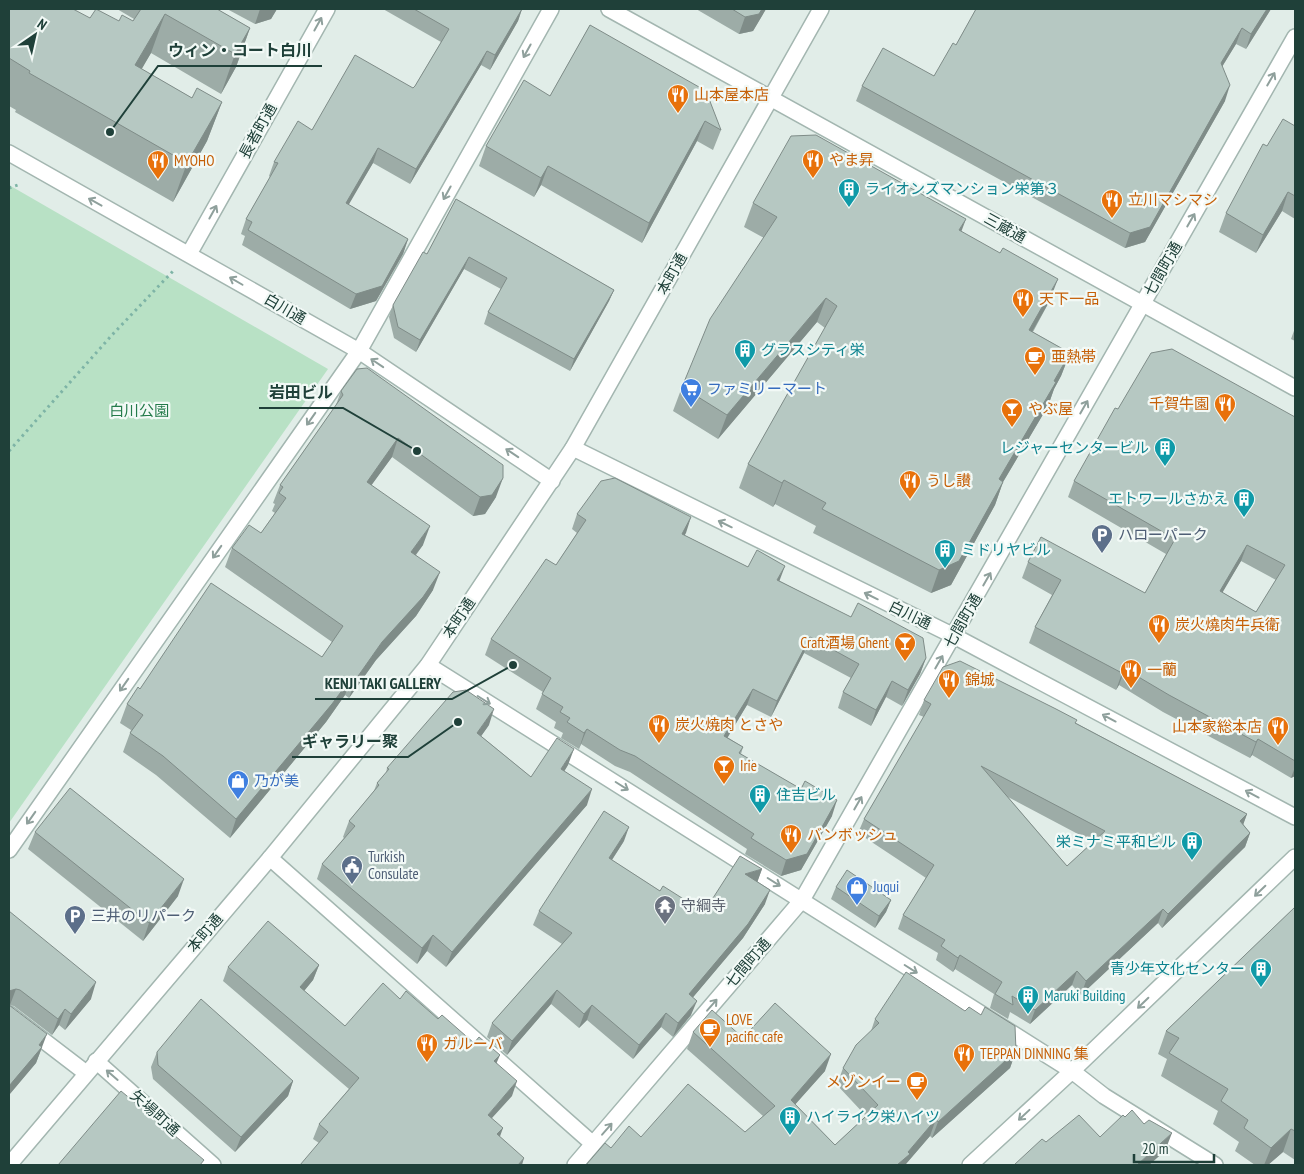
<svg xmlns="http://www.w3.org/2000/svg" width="1304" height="1174" viewBox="0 0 1304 1174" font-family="'PT Sans Narrow','Noto Sans JP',sans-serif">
<rect width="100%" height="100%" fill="#e1ede8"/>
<path fill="#b8e1c5" d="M 9,185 L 328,369 L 9,823 Z"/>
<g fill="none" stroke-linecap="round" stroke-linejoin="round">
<g stroke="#a3b6b0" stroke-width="18">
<path id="minor" d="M 9,153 L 359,351 L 552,481
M 189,254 L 327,9
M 573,448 L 954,636 L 1295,817
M 428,665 L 1072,1071 L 1104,1096 L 1215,1165
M 9,850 L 359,351 L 551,9
M 270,858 L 593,1144
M 9,1014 L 86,1073
M 96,1061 L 213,1165
M 575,1165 L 802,900 L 1295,37
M 970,1165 L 1072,1071 L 1295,857"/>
</g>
<g stroke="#a3b6b0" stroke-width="18">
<path id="tertiary" d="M 609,9 L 1295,388
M 9,1165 L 270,858 L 428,665 L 573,448 L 821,9"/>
</g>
<path stroke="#7eb4a6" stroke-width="3" stroke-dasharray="2.5 4" stroke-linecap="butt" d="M 9,188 L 18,185
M 9,451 L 112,335 L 174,270"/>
<use href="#minor" stroke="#fff" stroke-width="15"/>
<use href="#tertiary" stroke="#fff" stroke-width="15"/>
</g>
<path fill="#9daca7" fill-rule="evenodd" d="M 9,9 L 119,21 L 133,21 L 134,19 L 117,9 L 217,9 L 250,28 L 236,67 L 221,94 L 151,53 L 141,69 L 192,98 L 222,102 L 207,141 L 173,202 L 15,112 L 16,110 L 9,106 Z
M 227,9 L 277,9 L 271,19 L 255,24 Z
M 383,9 L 522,9 L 518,21 L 490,70 L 481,65 L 410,184 L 373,163 L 348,204 L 408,239 L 403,254 L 376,301 L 350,309 L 242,245 L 245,236 L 241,234 L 246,219 L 270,177 L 269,176 L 274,162 L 312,130 L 413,88 L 415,86 L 441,42 Z
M 696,9 L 766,9 L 753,31 L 739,34 Z
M 976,9 L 1271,9 L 1246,49 L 1236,44 L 1222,67 L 1225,101 L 1145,242 L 1125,248 L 856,101 L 862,86 L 934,76 L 956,45 Z
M 590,25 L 721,130 L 713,150 L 697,141 L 642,243 L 541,185 L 534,197 L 479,166 L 486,146 L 550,96 Z
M 1295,126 L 1295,219 L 1282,211 L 1256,253 L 1219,232 L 1226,213 L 1267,146 Z
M 456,199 L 614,290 L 609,301 L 570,371 L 484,324 L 488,312 L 501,289 L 464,269 L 416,352 L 394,338 L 389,317 L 393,305 L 427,254 Z
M 753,203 L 961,231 L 1049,302 L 1033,332 L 1070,353 L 1061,376 L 1054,389 L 1048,406 L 1003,482 L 995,505 L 951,585 L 931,593 L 813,533 L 816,526 L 775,504 L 773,507 L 739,488 L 748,464 L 825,328 L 817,322 L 718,439 L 673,411 L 682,387 L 764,238 L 744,227 Z
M 1295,328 L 1295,341 L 1291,339 Z
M 341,391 L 496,497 L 485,514 L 473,516 L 392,457 L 371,485 L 423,545 L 416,555 L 433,590 L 416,616 L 376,660 L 349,698 L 345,695 L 326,722 L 230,838 L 156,775 L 123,752 L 130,733 L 131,730 L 120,723 L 127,704 L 140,689 L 322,657 L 332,642 L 225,567 L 232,548 L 261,533 L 275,513 L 272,511 L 275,504 L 273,503 L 280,485 L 336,405 Z
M 1118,409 L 1295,417 L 1295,776 L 1291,778 L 1252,755 L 1250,758 L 1163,712 L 1119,685 L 1116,690 L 1029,643 L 1035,627 L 1052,595 L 1022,578 L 1028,562 L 1145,593 L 1166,554 L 1068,497 L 1074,481 ZM 1241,561 L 1276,580 L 1256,612 L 1222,592 Z
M 577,514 L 691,517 L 684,535 L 748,567 L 780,581 L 926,658 L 920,674 L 902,706 L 886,697 L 871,726 L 838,708 L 843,692 L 851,678 L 804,653 L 771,717 L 747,705 L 727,737 L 743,747 L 741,754 L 832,816 L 801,870 L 781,876 L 745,854 L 747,849 L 630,772 L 615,766 L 581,744 L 579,749 L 561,738 L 563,733 L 554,728 L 556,722 L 536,709 L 543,692 L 485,655 L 491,639 L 556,565 L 577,533 L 572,529 Z
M 924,700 L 1076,723 L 1247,814 L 1243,824 L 1250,833 L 1245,847 L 1162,928 L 1158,923 L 1081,995 L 1072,985 L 1030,1024 L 1010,1012 L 1008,1019 L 990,1008 L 994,994 L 955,969 L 953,972 L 936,960 L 938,953 L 898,929 L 903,915 L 926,878 L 858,833 L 864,819 L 924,717 L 919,715 ZM 1008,797 L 1093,842 L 1067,866 Z
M 489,725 L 481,736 L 531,777 L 568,765 L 564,771 L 587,805 L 446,967 L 427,951 L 417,964 L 317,879 L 322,864 L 344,838 L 343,837 L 349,821 L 374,791 L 377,783 L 386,773 L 387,768 Z
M 35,832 L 178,896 L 143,941 L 28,849 Z
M 624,841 L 612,860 L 660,891 L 704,912 L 762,869 L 757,882 L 765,904 L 743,938 L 693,997 L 691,1015 L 673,1037 L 661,1027 L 633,1059 L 587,1020 L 579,1028 L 551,1004 L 507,1055 L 487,1037 L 492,1023 L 562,944 L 533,925 L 539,911 Z
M 836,887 L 891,900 L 886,912 L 875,928 L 831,899 Z
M 1295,907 L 1295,1160 L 1283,1152 L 1268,1165 L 1255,1165 L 1235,1151 L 1239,1142 L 1213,1124 L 1218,1111 L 1161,1076 L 1167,1059 L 1158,1054 L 1166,1031 Z
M 9,911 L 91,999 L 65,1030 L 59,1025 L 52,1035 L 14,1006 L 9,1005 L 41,1050 L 36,1063 L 9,1095 Z
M 319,965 L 313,980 L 304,991 L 345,1026 L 400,999 L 438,1019 L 497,1063 L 512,1096 L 319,1143 L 313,1139 L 319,1124 L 349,1089 L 223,981 L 228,967 Z
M 875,1019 L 1016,1051 L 1010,1068 L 932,1138 L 930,1136 L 906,1164 L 611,1148 L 641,1137 L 745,1132 L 763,1116 L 687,1049 L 693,1032 L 743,1038 L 825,1071 L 795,1104 L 835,1145 L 866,1116 L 837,1085 L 843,1068 L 871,1031 Z
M 157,1052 L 293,1081 L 288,1096 L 235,1152 L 153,1079 L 151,1067 Z"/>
<path fill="#7f8c88" d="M 260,9 L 277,9 L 271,19 L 255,24 Z
M 522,9 L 518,21 L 490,70 L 495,55 Z
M 762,9 L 766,9 L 753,31 L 739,34 L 745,17 Z
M 1267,9 L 1271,9 L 1246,49 L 1251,34 Z
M 165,14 L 151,53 L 121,105 L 135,65 Z
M 250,28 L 236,67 L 221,94 L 235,54 Z
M 1242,28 L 1236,44 L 1215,78 L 1221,63 Z
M 487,51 L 481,65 L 410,184 L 416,169 Z
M 1230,85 L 1225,101 L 1145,242 L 1125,248 L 1130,233 Z
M 222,102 L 207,141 L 173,202 L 187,163 Z
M 705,121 L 697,141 L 642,243 L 649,223 Z
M 378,148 L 373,163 L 341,218 L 346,203 Z
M 548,166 L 541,185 L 534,197 L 541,178 Z
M 1288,192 L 1282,211 L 1256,253 L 1263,235 Z
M 966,219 L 957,243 L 959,230 Z
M 408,239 L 403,254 L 376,301 L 350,309 L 356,294 Z
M 469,257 L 464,269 L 416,352 L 420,340 Z
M 1058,279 L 1049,302 L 1020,353 L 1029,330 Z
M 614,290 L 609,301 L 570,371 L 574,359 Z
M 826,298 L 817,322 L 718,439 L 727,415 Z
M 1070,353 L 1061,376 L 1054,389 L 1048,406 L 1003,482 L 995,505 L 951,585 L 931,593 L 939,570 L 999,479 Z
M 398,438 L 392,457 L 360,501 L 367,482 Z
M 503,478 L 496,497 L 485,514 L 473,516 L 480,497 Z
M 784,480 L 775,504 L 773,507 L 782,483 Z
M 691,517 L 686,533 L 676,550 L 682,534 Z
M 430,526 L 423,545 L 404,570 L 411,552 Z
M 1247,545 L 1241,561 L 1214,607 L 1220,591 Z
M 785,566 L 779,582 L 777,580 Z
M 440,572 L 433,590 L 416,616 L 376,660 L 349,698 L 356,679 L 382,642 Z
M 810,637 L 804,653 L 771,717 L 777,701 Z
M 926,658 L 920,674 L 902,706 L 908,690 Z
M 1125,669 L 1119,685 L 1116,690 L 1122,673 Z
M 352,677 L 345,695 L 326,722 L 230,838 L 236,819 Z
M 892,681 L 886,697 L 871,726 L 876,710 Z
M 753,689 L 747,705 L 719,752 L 724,736 Z
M 494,709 L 489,725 L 472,749 L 477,733 Z
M 587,729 L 579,749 L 584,733 Z
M 1258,739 L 1252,755 L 1250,758 L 1256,742 Z
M 574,749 L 568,765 L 556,785 L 561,769 Z
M 1295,767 L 1295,776 L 1291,778 Z
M 592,789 L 587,805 L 446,967 L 452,952 Z
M 837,800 L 832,816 L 801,870 L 781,876 L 786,860 Z
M 1247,814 L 1242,828 L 1240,821 Z
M 629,827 L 624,841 L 604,872 L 609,858 Z
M 1250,833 L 1245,847 L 1162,928 L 1168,914 Z
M 762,869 L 757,883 L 745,874 Z
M 184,879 L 178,896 L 143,941 L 149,923 Z
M 770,890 L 765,904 L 743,938 L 684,1008 L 689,994 Z
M 891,900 L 886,912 L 875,928 L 879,916 Z
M 1163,909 L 1158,923 L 1081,995 L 1086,981 Z
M 433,935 L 427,951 L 417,964 L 422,948 Z
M 960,955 L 955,969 L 953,972 L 958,958 Z
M 319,965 L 313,980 L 295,1002 L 300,987 Z
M 1077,971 L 1072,985 L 1030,1024 L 1035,1010 Z
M 96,982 L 91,999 L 65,1030 L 71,1014 Z
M 16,989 L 10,1005 L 9,1005 L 9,991 Z
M 557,990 L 551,1004 L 507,1055 L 512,1041 Z
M 697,1001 L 691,1015 L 673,1037 L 678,1023 Z
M 592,1005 L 587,1020 L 579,1028 L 584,1014 Z
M 65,1009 L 59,1025 L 52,1035 L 58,1019 Z
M 666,1013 L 661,1027 L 633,1059 L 639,1045 Z
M 47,1034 L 36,1063 L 9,1095 L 9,1086 Z
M 1016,1051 L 1010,1068 L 932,1138 L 938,1122 Z
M 831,1054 L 825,1071 L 785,1116 L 791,1100 Z
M 500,1055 L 494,1069 L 494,1061 Z
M 293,1081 L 288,1096 L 235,1152 L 241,1137 Z
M 517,1081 L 512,1096 L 482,1129 L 488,1115 Z
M 936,1119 L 930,1136 L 905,1165 L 897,1165 Z
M 503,1128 L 498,1142 L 497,1134 Z
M 1291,1129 L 1283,1152 L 1268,1165 L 1264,1165 L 1271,1148 Z
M 1172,1133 L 1165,1151 L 1149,1165 L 1137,1165 Z
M 524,1158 L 522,1165 L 518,1165 Z"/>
<path fill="#b6c8c2" stroke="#7f8c88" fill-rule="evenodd" d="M 9,9 L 73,9 L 90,18 L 96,9 L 119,21 L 122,15 L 133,21 L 141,9 L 217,9 L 250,28 L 235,54 L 165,14 L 135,65 L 192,98 L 197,88 L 222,102 L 187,163 L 29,73 L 30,71 L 9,58 Z
M 414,9 L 522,9 L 495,55 L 487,51 L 416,169 L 378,148 L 346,203 L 408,239 L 382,286 L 356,294 L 248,230 L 252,222 L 246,219 L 278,163 L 274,162 L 298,121 L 312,130 L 355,55 L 413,88 L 415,86 L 449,29 Z
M 732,9 L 762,9 L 759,14 L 745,17 Z
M 976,9 L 1267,9 L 1251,34 L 1242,28 L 1221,63 L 1230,85 L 1150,227 L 1130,233 L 862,86 L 883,48 L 934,76 L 953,43 L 956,45 Z
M 590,25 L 706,91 L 721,130 L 705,121 L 649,223 L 548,166 L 541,178 L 486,146 L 524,80 L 550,96 Z
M 1283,119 L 1295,126 L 1295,196 L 1288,192 L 1263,235 L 1226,213 L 1263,144 L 1267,146 Z
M 816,135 L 966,219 L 959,230 L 1000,253 L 1003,248 L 1058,279 L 1029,330 L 1070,353 L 1054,381 L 1056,382 L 999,479 L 1003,482 L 959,561 L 939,570 L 822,509 L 826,503 L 784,480 L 782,483 L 748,464 L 837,306 L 826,298 L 727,415 L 682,387 L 710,319 L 777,217 L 753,203 L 791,136 Z
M 456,199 L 614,290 L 574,359 L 488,312 L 507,278 L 469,257 L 420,340 L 398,327 L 393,305 L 423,252 L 427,254 Z
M 1172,349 L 1295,417 L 1295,761 L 1258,739 L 1256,742 L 1169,695 L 1125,669 L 1122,673 L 1035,627 L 1061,580 L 1028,562 L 1041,537 L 1145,593 L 1175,539 L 1074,481 L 1115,408 L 1118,409 L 1151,353 ZM 1247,545 L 1285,565 L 1256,612 L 1220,591 Z
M 367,368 L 503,465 L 503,478 L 492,495 L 480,497 L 398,438 L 367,482 L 430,526 L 411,552 L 440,572 L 423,597 L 382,642 L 356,679 L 352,677 L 332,704 L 236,819 L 163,756 L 130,733 L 143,715 L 127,704 L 138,687 L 140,689 L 211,583 L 322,657 L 343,626 L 232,548 L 249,525 L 261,533 L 286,498 L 279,493 L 283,487 L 280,485 L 343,395 L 341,391 L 357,369 Z
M 615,478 L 691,517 L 682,534 L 748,567 L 757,550 L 785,566 L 777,580 L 851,617 L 858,603 L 923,638 L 926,658 L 908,690 L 892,681 L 876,710 L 843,692 L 859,664 L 810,637 L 777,701 L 753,689 L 724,736 L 743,747 L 739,753 L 801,789 L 805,781 L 837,800 L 807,854 L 786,860 L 751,838 L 754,834 L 635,756 L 620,750 L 587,729 L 584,733 L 567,722 L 570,718 L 560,712 L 563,707 L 542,694 L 551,678 L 491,639 L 546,559 L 556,565 L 586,520 L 577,514 L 601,481 Z
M 960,661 L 1056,709 L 1077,720 L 1075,723 L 1247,814 L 1240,821 L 1250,833 L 1168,914 L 1163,909 L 1086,981 L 1077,971 L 1035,1010 L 1012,996 L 1013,1005 L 995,994 L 1002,982 L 960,955 L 958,958 L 941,946 L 945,940 L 903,915 L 934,865 L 864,819 L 931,704 L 924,700 L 943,667 ZM 981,766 L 1105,831 L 1067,866 Z
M 466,690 L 494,709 L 477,733 L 531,777 L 557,738 L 574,749 L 561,769 L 592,789 L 452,952 L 433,935 L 422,948 L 322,864 L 355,826 L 349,821 L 379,785 L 377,783 L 389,769 L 387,768 L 453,692 Z
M 70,788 L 184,879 L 149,923 L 35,832 Z
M 604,811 L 629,827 L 609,858 L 660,891 L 663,886 L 704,912 L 740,856 L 762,869 L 745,874 L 770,890 L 748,924 L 689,994 L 697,1001 L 678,1023 L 666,1013 L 639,1045 L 592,1005 L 584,1014 L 557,990 L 512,1041 L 492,1023 L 572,933 L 539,911 Z
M 847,870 L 891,900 L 879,916 L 836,887 Z
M 1295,907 L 1295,1131 L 1291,1129 L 1271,1148 L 1244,1128 L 1248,1120 L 1221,1101 L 1228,1089 L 1169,1053 L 1179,1038 L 1166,1031 Z
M 9,911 L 96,982 L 71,1014 L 65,1009 L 58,1019 L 20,990 L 16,989 L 9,991 Z
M 268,921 L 319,965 L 300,987 L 345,1026 L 383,983 L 400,999 L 406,991 L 438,1019 L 442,1015 L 474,1043 L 479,1037 L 500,1055 L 494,1061 L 517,1081 L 488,1115 L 503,1128 L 497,1134 L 524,1158 L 518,1165 L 300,1165 L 328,1132 L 319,1124 L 359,1078 L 228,967 Z
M 906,972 L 965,1011 L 969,1007 L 981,1015 L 985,1007 L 1015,1026 L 1016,1051 L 938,1122 L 936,1119 L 908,1152 L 910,1154 L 897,1165 L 586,1165 L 605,1143 L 611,1148 L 629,1126 L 641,1137 L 688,1084 L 745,1132 L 775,1106 L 693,1032 L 712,1010 L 743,1038 L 775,1003 L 831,1054 L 791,1100 L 835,1145 L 878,1105 L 843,1068 L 856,1045 L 879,1023 L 875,1019 Z
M 201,999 L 293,1081 L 241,1137 L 158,1065 L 157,1052 Z
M 9,1005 L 47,1034 L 39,1045 L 42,1047 L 9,1086 Z
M 121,1091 L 204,1160 L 200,1165 L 58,1165 Z
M 1132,1110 L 1144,1124 L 1149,1120 L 1172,1133 L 1137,1165 L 1014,1165 L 1042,1139 L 1046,1142 L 1079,1115 L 1100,1137 L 1123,1115 L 1125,1117 Z"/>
<defs><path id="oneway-shaft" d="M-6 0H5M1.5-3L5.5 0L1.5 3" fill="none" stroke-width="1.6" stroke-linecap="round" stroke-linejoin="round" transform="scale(1.25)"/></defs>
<g stroke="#8fa09c">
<use href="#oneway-shaft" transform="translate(318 24) rotate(-61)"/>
<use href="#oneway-shaft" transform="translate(527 51) rotate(119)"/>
<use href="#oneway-shaft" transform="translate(1271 79) rotate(-60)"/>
<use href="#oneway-shaft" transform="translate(447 193) rotate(119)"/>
<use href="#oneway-shaft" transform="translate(95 202) rotate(-151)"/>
<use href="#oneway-shaft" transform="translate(213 212) rotate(-61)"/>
<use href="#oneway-shaft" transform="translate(1191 220) rotate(-60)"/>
<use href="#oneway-shaft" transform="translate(236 281) rotate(-150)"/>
<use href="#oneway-shaft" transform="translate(377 363) rotate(-146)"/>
<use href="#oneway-shaft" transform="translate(1084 407) rotate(-60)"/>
<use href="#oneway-shaft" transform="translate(311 419) rotate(125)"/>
<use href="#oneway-shaft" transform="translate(512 453) rotate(-146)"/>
<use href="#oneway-shaft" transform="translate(725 524) rotate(-154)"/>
<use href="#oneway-shaft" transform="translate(217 552) rotate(125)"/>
<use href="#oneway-shaft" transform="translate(987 579) rotate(-60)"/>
<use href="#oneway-shaft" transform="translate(871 596) rotate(-154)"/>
<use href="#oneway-shaft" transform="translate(939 662) rotate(-60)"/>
<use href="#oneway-shaft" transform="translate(124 685) rotate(125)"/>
<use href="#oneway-shaft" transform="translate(484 700) rotate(32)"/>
<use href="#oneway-shaft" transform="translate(1109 718) rotate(-152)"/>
<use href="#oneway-shaft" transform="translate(622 786) rotate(32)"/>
<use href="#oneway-shaft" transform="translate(1252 794) rotate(-152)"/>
<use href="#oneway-shaft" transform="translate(858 803) rotate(-60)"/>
<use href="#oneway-shaft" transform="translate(31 818) rotate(125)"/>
<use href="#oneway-shaft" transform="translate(774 882) rotate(32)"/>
<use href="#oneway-shaft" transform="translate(1260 891) rotate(136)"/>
<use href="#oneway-shaft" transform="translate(911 969) rotate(32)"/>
<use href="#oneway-shaft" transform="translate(1143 1003) rotate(136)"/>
<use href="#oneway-shaft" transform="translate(712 1005) rotate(-49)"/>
<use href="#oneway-shaft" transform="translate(112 1075) rotate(-139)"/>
<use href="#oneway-shaft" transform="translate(1024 1115) rotate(137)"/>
<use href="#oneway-shaft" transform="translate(607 1129) rotate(-49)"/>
</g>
<defs>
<g id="restaurant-pin" transform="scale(1.125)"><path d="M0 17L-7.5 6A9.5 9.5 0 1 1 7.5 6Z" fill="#e8710a" stroke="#f2f9f6"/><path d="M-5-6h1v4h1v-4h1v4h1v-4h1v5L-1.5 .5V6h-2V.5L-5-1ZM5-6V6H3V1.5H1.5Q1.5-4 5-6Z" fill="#fff"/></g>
<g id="building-pin" transform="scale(1.125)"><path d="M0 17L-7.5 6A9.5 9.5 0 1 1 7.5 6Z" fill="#0f9aa8" stroke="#f2f9f6"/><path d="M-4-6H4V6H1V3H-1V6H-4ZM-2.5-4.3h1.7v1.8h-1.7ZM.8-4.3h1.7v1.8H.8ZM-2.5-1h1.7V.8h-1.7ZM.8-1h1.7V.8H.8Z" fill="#fff"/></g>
<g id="cafe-pin" transform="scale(1.125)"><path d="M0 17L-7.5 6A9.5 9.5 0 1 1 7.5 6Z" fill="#e8710a" stroke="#f2f9f6"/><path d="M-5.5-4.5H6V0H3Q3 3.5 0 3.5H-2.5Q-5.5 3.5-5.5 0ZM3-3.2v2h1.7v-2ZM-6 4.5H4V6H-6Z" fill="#fff"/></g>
<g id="supermarket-pin" transform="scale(1.125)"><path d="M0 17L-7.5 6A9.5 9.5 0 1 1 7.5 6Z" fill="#3f7fe0" stroke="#f2f9f6"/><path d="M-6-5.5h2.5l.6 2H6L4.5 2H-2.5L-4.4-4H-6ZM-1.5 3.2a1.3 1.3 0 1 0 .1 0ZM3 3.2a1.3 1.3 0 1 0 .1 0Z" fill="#fff"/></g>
<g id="bar-pin" transform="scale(1.125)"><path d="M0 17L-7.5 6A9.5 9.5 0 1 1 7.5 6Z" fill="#e8710a" stroke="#f2f9f6"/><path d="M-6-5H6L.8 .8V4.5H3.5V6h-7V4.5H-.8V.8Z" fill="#fff"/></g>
<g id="parking-pin" transform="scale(1.125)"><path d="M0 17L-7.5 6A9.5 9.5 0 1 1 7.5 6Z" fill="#5c6f8a" stroke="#f2f9f6"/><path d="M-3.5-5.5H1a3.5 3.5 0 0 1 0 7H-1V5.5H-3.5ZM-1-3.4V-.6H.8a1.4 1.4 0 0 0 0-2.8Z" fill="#fff"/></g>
<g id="shop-pin" transform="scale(1.125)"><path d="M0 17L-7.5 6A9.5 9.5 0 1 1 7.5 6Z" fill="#3f7fe0" stroke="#f2f9f6"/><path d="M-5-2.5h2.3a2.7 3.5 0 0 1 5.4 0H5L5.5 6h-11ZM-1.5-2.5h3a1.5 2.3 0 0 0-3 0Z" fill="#fff"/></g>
<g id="civic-pin" transform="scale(1.125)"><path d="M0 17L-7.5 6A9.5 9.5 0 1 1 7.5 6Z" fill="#5c6f8a" stroke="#f2f9f6"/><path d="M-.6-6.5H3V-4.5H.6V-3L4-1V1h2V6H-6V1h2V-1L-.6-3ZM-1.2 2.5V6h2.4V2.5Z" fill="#fff"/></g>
<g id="temple-pin" transform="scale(1.125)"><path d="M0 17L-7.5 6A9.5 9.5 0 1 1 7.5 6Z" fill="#6b7280" stroke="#f2f9f6"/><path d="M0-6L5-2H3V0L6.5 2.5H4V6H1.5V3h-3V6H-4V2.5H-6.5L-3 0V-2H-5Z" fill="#fff"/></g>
</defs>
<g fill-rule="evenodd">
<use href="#restaurant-pin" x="678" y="95"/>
<use href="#restaurant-pin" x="813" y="160"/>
<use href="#restaurant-pin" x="158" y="161"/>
<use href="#building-pin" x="849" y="189"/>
<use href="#restaurant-pin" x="1112" y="200"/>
<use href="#restaurant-pin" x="1023" y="299"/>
<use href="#building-pin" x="745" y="350"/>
<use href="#cafe-pin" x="1035" y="357"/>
<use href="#supermarket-pin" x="691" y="389"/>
<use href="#restaurant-pin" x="1225" y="404"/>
<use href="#bar-pin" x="1012" y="409"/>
<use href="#building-pin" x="1165" y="448"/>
<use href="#restaurant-pin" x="910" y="481"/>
<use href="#building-pin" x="1244" y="499"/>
<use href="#parking-pin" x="1102" y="535"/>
<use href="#building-pin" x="945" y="550"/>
<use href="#restaurant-pin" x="1159" y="625"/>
<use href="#bar-pin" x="905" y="643"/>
<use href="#restaurant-pin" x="1131" y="670"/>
<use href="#restaurant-pin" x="949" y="680"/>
<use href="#restaurant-pin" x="659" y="725"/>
<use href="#restaurant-pin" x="1278" y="727"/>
<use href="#bar-pin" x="724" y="766"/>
<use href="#shop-pin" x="238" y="781"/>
<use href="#building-pin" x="760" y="795"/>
<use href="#restaurant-pin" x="791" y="835"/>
<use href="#building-pin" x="1192" y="842"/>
<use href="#civic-pin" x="352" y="866"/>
<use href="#shop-pin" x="857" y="887"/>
<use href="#temple-pin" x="665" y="906"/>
<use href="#parking-pin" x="75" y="916"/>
<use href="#building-pin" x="1261" y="969"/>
<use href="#building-pin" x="1028" y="996"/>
<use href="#cafe-pin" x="710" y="1029"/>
<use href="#restaurant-pin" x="427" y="1044"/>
<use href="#restaurant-pin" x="964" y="1054"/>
<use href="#cafe-pin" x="917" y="1082"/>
<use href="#building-pin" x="790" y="1117"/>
</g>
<g text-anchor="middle" stroke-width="4.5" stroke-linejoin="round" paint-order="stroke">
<g font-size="15" fill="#c56008" stroke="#f2f9f6" text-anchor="start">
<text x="694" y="100">山本屋本店</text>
<text x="829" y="165">やま昇</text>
<text x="174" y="166">MYOHO</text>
<text x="1128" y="205">立川マシマシ</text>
<text x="1039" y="304">天下一品</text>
<text x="1051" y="362">亜熱帯</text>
<text x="1209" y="409" text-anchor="end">千賀牛園</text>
<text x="1028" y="414">やぶ屋</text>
<text x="926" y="486">うし讃</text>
<text x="1175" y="630">炭火燒肉牛兵衛</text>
<text x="889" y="648" text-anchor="end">Craft酒場 Ghent</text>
<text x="1147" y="675">一蘭</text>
<text x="965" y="685">錦城</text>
<text x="675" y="730">炭火焼肉 とさや</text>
<text x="1262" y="732" text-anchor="end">山本家総本店</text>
<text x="740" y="771">Irie</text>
<text x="807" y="840">バンボッシュ</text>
<text x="726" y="1025">LOVE<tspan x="726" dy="17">pacific cafe</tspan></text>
<text x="443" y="1049">ガルーバ</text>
<text x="980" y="1059">TEPPAN DINNING 集</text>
<text x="901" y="1087" text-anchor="end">メゾンイー</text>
</g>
<g font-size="15" fill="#1f4039" stroke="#f2f9f6">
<text transform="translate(258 131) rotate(-61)" y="5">長者町通</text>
<text transform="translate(1005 228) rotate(29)" y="5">三蔵通</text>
<text transform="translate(1163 269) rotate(-60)" y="5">七間町通</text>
<text transform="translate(672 274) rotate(-61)" y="5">本町通</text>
<text transform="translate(285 309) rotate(30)" y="5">白川通</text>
<text transform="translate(910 615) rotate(26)" y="5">白川通</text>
<text transform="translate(459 618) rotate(-56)" y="5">本町通</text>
<text transform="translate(963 621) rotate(-60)" y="5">七間町通</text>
<text transform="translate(205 933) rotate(-50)" y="5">本町通</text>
<text transform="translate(748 963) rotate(-49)" y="5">七間町通</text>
<text transform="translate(155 1113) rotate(42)" y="5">矢場町通</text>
</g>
<g font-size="15" fill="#0d838f" stroke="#f2f9f6" text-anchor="start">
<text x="865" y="194">ライオンズマンション栄第３</text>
<text x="761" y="355">グラスシティ栄</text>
<text x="1149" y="453" text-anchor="end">レジャーセンタービル</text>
<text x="1228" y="504" text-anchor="end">エトワールさかえ</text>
<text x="961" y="555">ミドリヤビル</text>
<text x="776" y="800">住吉ビル</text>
<text x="1176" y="847" text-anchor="end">栄ミナミ平和ビル</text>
<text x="1245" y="974" text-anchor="end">青少年文化センター</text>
<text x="1044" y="1001">Maruki Building</text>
<text x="806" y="1122">ハイライク栄ハイツ</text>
</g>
<g font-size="15" fill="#366cbe" stroke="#f2f9f6" text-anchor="start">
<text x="707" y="394">ファミリーマート</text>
<text x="254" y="786">乃が美</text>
<text x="873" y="892">Juqui</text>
</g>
<g font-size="15" fill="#257b4b" stroke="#f2f9f6">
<text x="139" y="416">白川公園</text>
</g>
<g font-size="15" fill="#4e5e75" stroke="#f2f9f6" text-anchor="start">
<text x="1118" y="540">ハローパーク</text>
<text x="368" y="862">Turkish<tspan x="368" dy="17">Consulate</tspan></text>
<text x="91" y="921">三井のリパーク</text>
</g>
<g font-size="15" fill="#5b616d" stroke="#f2f9f6" text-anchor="start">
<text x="681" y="911">守綱寺</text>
</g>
</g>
<path fill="none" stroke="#1f4039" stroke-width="2" d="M110 132L158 66H322M417 451L343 408H259M513 665L452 699H315M458 722L408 757H292"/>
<g fill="#1f4039" stroke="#f2f9f6" stroke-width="2">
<circle cx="110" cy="132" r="5"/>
<circle cx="417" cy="451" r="5"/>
<circle cx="513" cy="665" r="5"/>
<circle cx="458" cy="722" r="5"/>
</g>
<g font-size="16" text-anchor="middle" font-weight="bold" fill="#1f4039" stroke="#f2f9f6" stroke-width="4.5" stroke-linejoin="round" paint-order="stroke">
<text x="240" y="56">ウィン・コート白川</text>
<text x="301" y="398">岩田ビル</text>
<text x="383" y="689">KENJI TAKI GALLERY</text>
<text x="350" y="747">ギャラリー聚</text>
</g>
<rect width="1304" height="1174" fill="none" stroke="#1f4039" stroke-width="20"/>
<g transform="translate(35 35) rotate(34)" stroke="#f2f9f6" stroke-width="4" paint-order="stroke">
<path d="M0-4L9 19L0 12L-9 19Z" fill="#1f4039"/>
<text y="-8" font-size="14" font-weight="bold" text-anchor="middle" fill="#1f4039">N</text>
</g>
<path d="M1134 1154v8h80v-8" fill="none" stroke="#1f4039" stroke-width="2.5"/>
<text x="1142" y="1154" font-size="15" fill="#1f4039" stroke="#f2f9f6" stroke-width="4" paint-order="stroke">20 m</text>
</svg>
